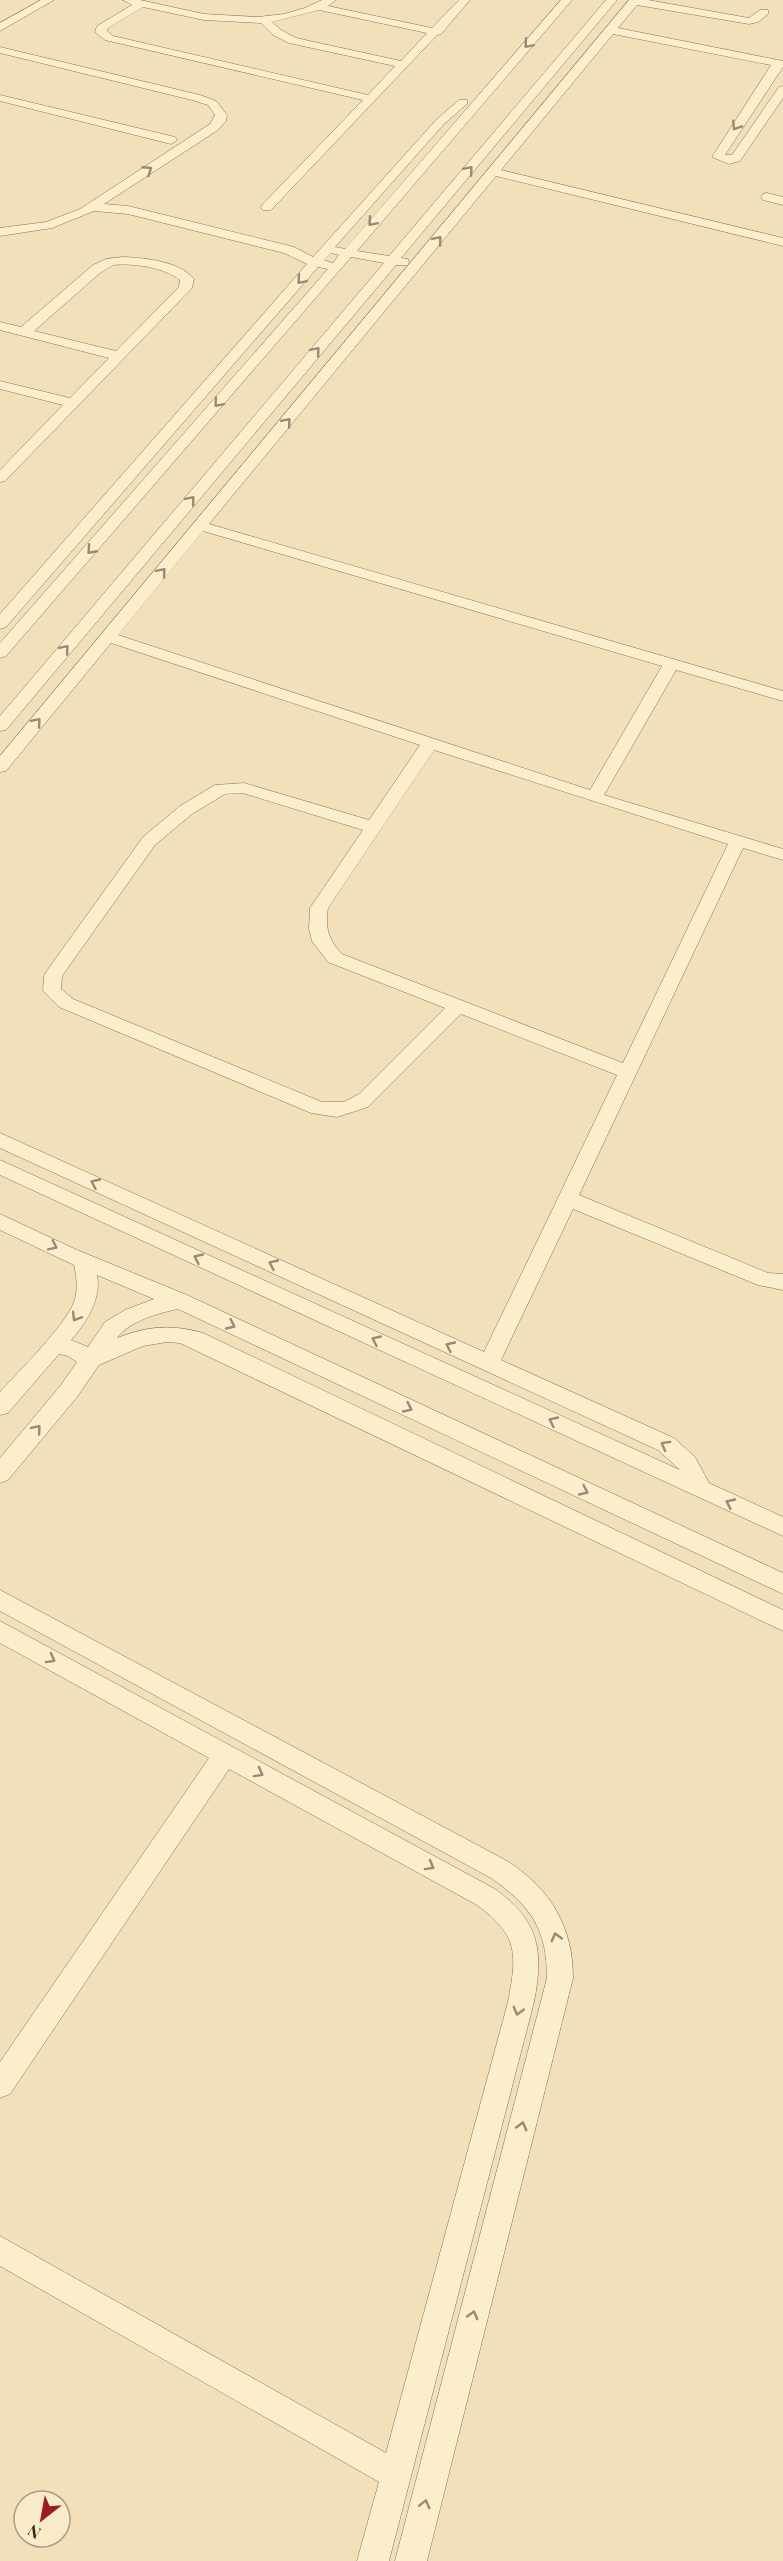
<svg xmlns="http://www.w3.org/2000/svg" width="783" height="2561" viewBox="0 0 783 2561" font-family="'Playfair Display',serif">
<rect width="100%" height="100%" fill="#f1e0ba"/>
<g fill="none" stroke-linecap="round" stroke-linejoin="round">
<g stroke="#887053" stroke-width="1">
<path id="minor" d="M 41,0 L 54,0 L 0,31 L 0,23 Z
M 123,0 L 140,0 L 204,14 L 258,17 L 284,14 L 305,8 L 322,0 L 336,0 L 328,6 L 432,28 L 459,0 L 470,0 L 441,34 L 437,35 L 271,210 L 263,210 L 261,207 L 263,204 L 363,100 L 105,40 L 95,32 L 97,26 L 132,5 ZM 143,7 L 204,20 L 261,23 L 273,35 L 289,43 L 395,66 L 368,95 L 113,36 L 107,31 L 108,28 ZM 319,10 L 427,33 L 401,61 L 296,38 L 281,30 L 272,22 Z
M 561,0 L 572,0 L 357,251 L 389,256 L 606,0 L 617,0 L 401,258 L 408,259 L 409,262 L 408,265 L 396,265 L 6,730 L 0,731 L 0,716 L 384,263 L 351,257 L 6,656 L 0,658 L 0,643 L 328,269 L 318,267 L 6,627 L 0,629 L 0,614 L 307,264 L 284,253 L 128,214 L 94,211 L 52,228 L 0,236 L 0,228 L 46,222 L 80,209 L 210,124 L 215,115 L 208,105 L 192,100 L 0,53 L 0,47 L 200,95 L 216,101 L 227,115 L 226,121 L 218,130 L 104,204 L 128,206 L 294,247 L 313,257 L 436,120 L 459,100 L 467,100 L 467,104 L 444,124 L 335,247 L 345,249 ZM 331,253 L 339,255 L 333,263 L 324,260 Z
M 629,0 L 648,0 L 749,18 L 760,10 L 768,10 L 768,14 L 758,22 L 749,24 L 637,5 L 618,28 L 783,61 L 783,67 L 725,155 L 732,155 L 779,87 L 783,86 L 783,98 L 740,161 L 729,164 L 712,157 L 771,65 L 613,34 L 501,170 L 783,238 L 783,246 L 496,176 L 209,524 L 783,691 L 783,701 L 676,670 L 604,795 L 783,849 L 783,860 L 743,848 L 579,1195 L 768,1273 L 783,1274 L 783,1290 L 758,1285 L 573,1209 L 501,1360 L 674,1438 L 695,1457 L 709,1483 L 783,1517 L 783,1536 L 0,1175 L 0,1160 L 680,1470 L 658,1450 L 0,1148 L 0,1133 L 484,1352 L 617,1075 L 461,1014 L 368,1107 L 337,1117 L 311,1113 L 59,1007 L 43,991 L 44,976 L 46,972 L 143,837 L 180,806 L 215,785 L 244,783 L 369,820 L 420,745 L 111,643 L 6,771 L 0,772 L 0,756 ZM 203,531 L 662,666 L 590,790 L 118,635 ZM 434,750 L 728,844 L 623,1063 L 342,954 C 328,940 325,927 328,908 ZM 243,793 L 363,830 L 310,908 L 309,929 L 312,941 L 328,962 L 445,1008 L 359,1094 L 344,1102 L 322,1102 L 73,999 L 61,989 L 62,976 L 155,845 L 192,814 L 225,794 Z
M 0,95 L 175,137 L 177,140 L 171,144 L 0,101 Z
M 767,193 L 783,197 L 783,205 L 763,200 L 761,197 L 763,194 Z
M 123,257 C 145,258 179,261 194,279 L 192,288 L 5,481 L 0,482 L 0,470 L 63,405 L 0,389 L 0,381 L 70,398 L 109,358 L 0,330 L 0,322 L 21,327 L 93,265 L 106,259 ZM 113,265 C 134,263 163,267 180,280 L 179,287 L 116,351 L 34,331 L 100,273 Z
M 0,1214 L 77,1250 L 187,1295 L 783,1573 L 783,1594 L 178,1309 C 159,1313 129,1321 117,1338 C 147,1326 172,1324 203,1333 L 783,1610 L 783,1631 L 180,1343 L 167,1342 L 143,1346 L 99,1365 L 77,1397 L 8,1480 L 0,1483 L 0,1458 L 61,1385 L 77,1362 L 68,1356 L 59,1354 L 8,1413 L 0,1415 L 0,1392 C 19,1371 65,1326 74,1302 C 78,1290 77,1278 74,1265 L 0,1230 ZM 97,1275 L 154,1299 L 125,1310 L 105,1322 L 88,1347 L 71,1340 C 86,1323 102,1299 97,1275 Z
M 0,1590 L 509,1862 C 551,1890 573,1927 573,1978 L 427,2561 L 395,2561 L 547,1978 C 547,1929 531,1906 491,1878 L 0,1611 Z
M 0,1621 L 495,1889 C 539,1921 544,1950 534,2002 L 389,2561 L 357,2561 L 379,2482 L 0,2266 L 0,2236 L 386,2453 L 508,2002 C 517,1954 519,1936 477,1905 L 229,1769 L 10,2094 L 0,2098 L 0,2062 L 209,1758 L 0,1643 Z"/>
</g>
<use href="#minor" fill="#fbeecd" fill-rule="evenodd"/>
</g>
<defs><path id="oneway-chevron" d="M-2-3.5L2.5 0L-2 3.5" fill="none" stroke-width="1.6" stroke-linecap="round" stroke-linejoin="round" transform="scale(1.5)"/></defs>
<g stroke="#988a73">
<use href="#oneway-chevron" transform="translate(528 44) rotate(131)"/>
<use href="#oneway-chevron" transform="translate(736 126) rotate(123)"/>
<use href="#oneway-chevron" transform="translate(148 170) rotate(-33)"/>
<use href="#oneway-chevron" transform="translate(469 170) rotate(-50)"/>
<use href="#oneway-chevron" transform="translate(372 222) rotate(131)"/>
<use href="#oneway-chevron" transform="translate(438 240) rotate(-50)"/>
<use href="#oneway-chevron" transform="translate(301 280) rotate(131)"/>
<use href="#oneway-chevron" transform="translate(316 351) rotate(-50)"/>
<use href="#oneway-chevron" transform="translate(218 403) rotate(130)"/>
<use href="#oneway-chevron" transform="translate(287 422) rotate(-50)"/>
<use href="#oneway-chevron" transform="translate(191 500) rotate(-50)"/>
<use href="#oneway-chevron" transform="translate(91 550) rotate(132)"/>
<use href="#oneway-chevron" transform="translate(162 572) rotate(-50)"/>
<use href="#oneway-chevron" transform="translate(65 649) rotate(-50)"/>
<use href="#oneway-chevron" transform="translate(37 722) rotate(-50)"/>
<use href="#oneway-chevron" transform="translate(95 1183) rotate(-155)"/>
<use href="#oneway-chevron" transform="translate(53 1246) rotate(26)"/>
<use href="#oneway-chevron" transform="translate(198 1258) rotate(-155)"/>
<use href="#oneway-chevron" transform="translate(273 1264) rotate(-155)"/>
<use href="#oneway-chevron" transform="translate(76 1317) rotate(121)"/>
<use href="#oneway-chevron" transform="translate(231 1325) rotate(25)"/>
<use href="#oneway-chevron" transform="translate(376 1340) rotate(-155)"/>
<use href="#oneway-chevron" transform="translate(450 1346) rotate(-155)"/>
<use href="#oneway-chevron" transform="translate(408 1408) rotate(25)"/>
<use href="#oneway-chevron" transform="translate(553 1421) rotate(-155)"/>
<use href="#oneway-chevron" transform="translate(37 1429) rotate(-50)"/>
<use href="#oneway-chevron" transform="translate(665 1445) rotate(-151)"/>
<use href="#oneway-chevron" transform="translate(584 1491) rotate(25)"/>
<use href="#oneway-chevron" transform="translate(730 1503) rotate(-155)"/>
<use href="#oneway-chevron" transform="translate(51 1659) rotate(29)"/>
<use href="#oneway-chevron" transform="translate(259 1773) rotate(29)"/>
<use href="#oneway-chevron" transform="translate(430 1866) rotate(29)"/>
<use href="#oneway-chevron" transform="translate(556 1937) rotate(-105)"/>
<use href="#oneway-chevron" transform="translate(518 2011) rotate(105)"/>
<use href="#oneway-chevron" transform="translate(522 2126) rotate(-75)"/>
<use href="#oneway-chevron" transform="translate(473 2315) rotate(-75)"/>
<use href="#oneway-chevron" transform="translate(425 2504) rotate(-76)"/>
</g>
<g transform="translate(42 2519) rotate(211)"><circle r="28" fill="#f8ebca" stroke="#aa9d83" stroke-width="1.5"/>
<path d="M0-4.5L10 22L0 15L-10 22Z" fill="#9c1f1f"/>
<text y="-9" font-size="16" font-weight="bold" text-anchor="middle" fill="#362719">N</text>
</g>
</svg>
